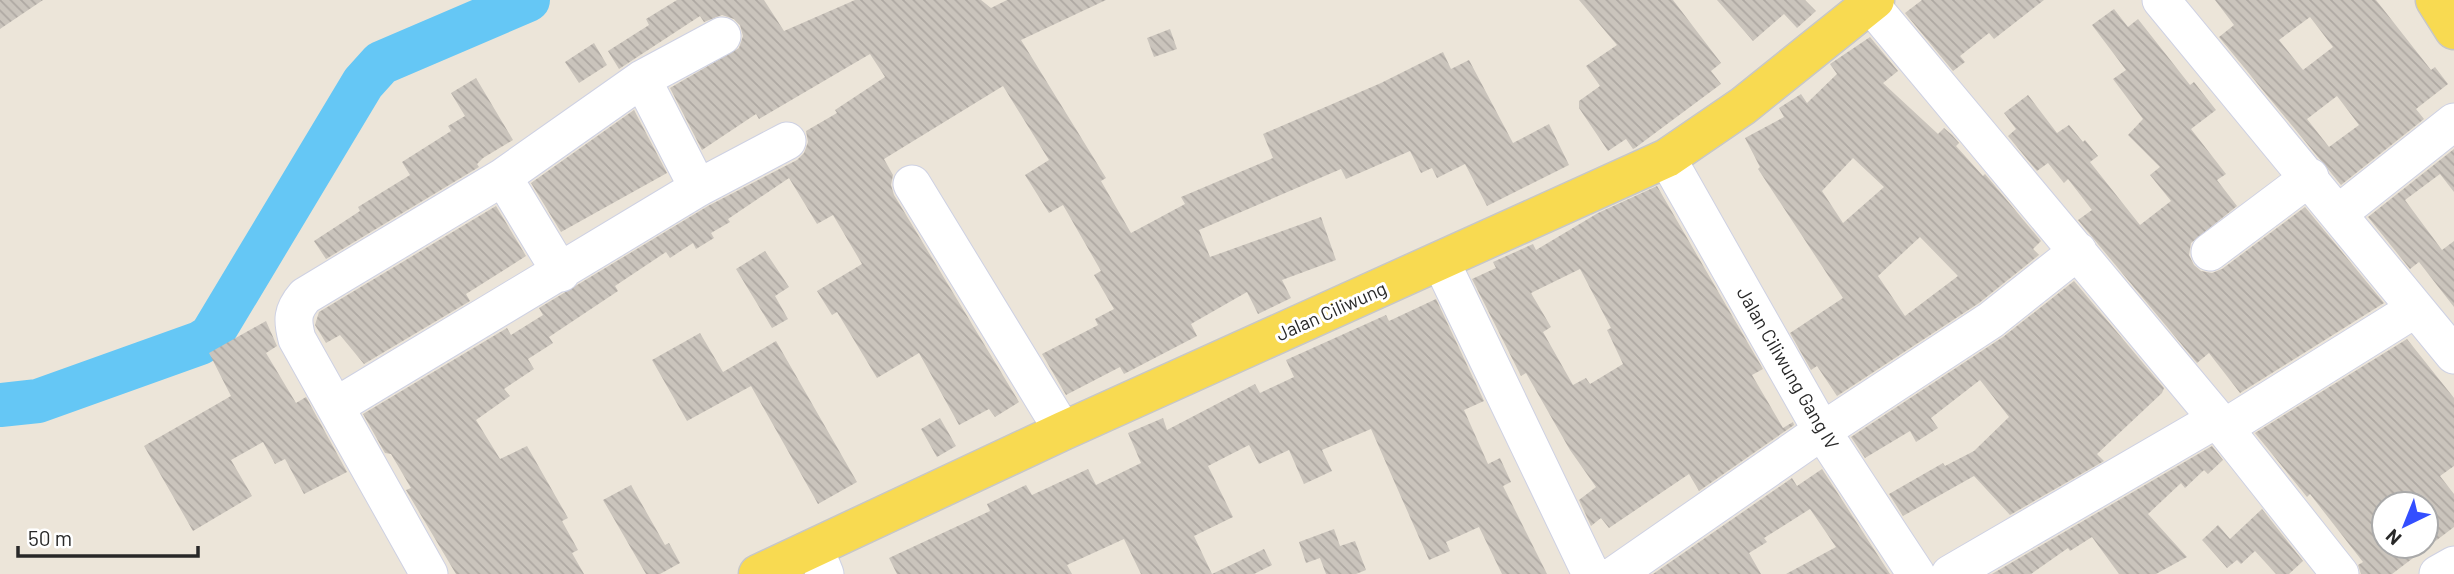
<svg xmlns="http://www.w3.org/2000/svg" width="2454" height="574" viewBox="0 0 2454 574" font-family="Barlow,sans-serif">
<defs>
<pattern id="building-back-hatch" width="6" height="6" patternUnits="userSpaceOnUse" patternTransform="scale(1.75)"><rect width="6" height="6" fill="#cac4bc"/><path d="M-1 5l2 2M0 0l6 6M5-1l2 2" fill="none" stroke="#aea8a2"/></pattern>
</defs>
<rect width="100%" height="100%" fill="#ece5d9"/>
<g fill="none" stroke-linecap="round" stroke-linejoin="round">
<path stroke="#65c7f5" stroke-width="44" d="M 0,405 L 38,401 L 200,343 L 211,336 L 363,83 L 381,63 L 528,0"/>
</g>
<path fill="url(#building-back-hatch)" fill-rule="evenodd" d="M 0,0 L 43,0 L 0,29 Z
M 677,0 L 764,0 L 784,31 L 855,0 L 981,0 L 991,8 L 1007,0 L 1106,0 L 1021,40 L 1106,178 L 1101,181 L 1131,233 L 1185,204 L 1181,197 L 1273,158 L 1263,134 L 1381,83 L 1443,52 L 1451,69 L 1469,60 L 1513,143 L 1549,124 L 1569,165 L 1487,206 L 1465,164 L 1437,178 L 1432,168 L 1421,173 L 1410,151 L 1346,179 L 1341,169 L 1199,230 L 1210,257 L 1321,217 L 1336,260 L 1282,280 L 1291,298 L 1258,314 L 1247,292 L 1191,324 L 1197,336 L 1124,374 L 1120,367 L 1066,395 L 1042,354 L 1098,325 L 1095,319 L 1114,309 L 1094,275 L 1101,271 L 1063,205 L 1049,213 L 1025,175 L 1049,160 L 1003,86 L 884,159 L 893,175 L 891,185 L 894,195 L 1019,402 L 995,417 L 989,409 L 959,425 L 919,353 L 877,378 L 837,312 L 832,315 L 817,291 L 862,264 L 833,215 L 817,224 L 789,178 L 728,219 L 730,222 L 711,233 L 714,238 L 696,249 L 693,243 L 670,258 L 666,252 L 615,286 L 618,291 L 549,337 L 553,343 L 528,359 L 534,369 L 504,389 L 510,396 L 476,420 L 500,459 L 527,446 L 568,518 L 562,521 L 578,550 L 572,553 L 584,574 L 456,574 L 406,490 L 411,488 L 391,454 L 385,453 L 363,414 L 507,328 L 511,335 L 543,315 L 539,308 L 708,206 L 797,160 L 804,153 L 808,142 L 806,131 L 837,113 L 835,110 L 885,77 L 870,54 L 759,119 L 756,114 L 702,150 L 670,88 L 739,48 L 743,36 L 740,25 L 734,19 L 722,15 L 704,22 L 700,16 L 619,69 L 608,51 L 649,25 L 646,19 Z
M 1579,0 L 1673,0 L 1721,63 L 1711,71 L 1721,84 L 1635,148 L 1633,149 L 1626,139 L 1608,151 L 1579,108 L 1579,101 L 1600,86 L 1586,66 L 1617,45 Z
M 1717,0 L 1805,0 L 1816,11 L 1797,28 L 1784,14 L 1753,41 Z
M 1922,0 L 2044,0 L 1994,39 L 1989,33 L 1960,56 L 1965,62 L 1953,71 L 1905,13 Z
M 2215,0 L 2376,0 L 2431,70 L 2435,67 L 2448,84 L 2416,109 L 2424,119 L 2341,185 L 2219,37 L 2234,25 ZM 2310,17 L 2333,47 L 2303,70 L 2279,40 ZM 2337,96 L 2359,125 L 2329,147 L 2307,119 Z
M 2114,9 L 2128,27 L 2138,19 L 2190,85 L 2194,82 L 2216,110 L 2191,129 L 2226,174 L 2217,180 L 2237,206 L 2191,243 L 2189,255 L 2194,265 L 2201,271 L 2212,273 L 2222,269 L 2305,207 L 2384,303 L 2240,393 L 2209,353 L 2197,363 L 2078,220 L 2092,210 L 2068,179 L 2064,183 L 2048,163 L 2037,171 L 2008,136 L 2016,129 L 2004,113 L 2028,95 L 2057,133 L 2069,125 L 2083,142 L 2085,140 L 2098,156 L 2090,162 L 2140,225 L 2171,201 L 2150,175 L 2160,167 L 2128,135 L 2143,119 L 2113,79 L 2126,70 L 2092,25 Z
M 1170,29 L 1177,49 L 1154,57 L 1147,38 Z
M 1870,37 L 1898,71 L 1883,83 L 1938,134 L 1944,128 L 1952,135 L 1959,143 L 1956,146 L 1983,176 L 1985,174 L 2041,241 L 2033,249 L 2039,255 L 1979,303 L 1837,396 L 1817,366 L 1811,370 L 1790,333 L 1843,298 L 1758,169 L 1760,167 L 1745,138 L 1784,117 L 1779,108 L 1801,94 L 1807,103 L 1837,74 L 1830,64 ZM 1853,158 L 1884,187 L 1843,223 L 1822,191 ZM 1920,237 L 1958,276 L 1905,316 L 1878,276 Z
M 594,43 L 607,65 L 579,83 L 565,62 Z
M 476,78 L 513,140 L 483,158 L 477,164 L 479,167 L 326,259 L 314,241 L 360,211 L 358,207 L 410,175 L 402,162 L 451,131 L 448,126 L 465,116 L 451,93 Z
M 634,110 L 667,173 L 561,232 L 531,183 Z
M 2454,149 L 2454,192 L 2440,174 L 2405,200 L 2442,250 L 2454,241 L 2454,307 L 2419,262 L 2410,269 L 2368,217 Z
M 1657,186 L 1763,369 L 1752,375 L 1783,428 L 1793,422 L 1794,425 L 1699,491 L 1689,474 L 1609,528 L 1601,518 L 1591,526 L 1579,500 L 1596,487 L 1570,450 L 1526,373 L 1521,376 L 1472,279 L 1496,268 L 1493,262 L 1533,244 L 1536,250 L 1598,213 ZM 1580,269 L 1611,328 L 1607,330 L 1623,364 L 1590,384 L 1586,378 L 1573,385 L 1543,332 L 1551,327 L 1531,293 Z
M 496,206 L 526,256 L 466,294 L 470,301 L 364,364 L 340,335 L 326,343 L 315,325 L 319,312 Z
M 765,251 L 789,287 L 775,296 L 788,319 L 772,328 L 736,269 Z
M 2074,281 L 2164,388 L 2162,393 L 2097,454 L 2104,461 L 2010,515 L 1974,476 L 1903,516 L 1889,494 L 1943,463 L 1945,466 L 1974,451 L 2009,417 L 1980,380 L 1931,418 L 1938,428 L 1916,442 L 1910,431 L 1865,458 L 1851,437 L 2003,337 Z
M 1436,299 L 1484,401 L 1464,410 L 1488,464 L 1500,458 L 1511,482 L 1503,486 L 1547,574 L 1502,574 L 1479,527 L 1446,542 L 1450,551 L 1429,560 L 1371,429 L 1322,450 L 1332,471 L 1304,484 L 1289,450 L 1259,464 L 1249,445 L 1208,466 L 1233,517 L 1194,536 L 1212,574 L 1264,549 L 1272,565 L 1254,574 L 1141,574 L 1124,539 L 1067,565 L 1072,574 L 897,574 L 889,558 L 990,511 L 987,504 L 1026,485 L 1032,495 L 1088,469 L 1096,485 L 1141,463 L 1128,433 L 1163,418 L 1167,430 L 1255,384 L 1260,393 L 1294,377 L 1286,360 L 1386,315 L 1389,321 Z
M 266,321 L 277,346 L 266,353 L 296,403 L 306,397 L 347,472 L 304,494 L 285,459 L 275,464 L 263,442 L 231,460 L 252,496 L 193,531 L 144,446 L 231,396 L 209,353 Z
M 700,333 L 723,372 L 776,341 L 857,482 L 818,504 L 751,386 L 687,421 L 652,360 Z
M 2407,339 L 2454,398 L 2454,466 L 2440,476 L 2454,494 L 2454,527 L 2392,574 L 2361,574 L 2358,565 L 2363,562 L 2310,494 L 2307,497 L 2255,433 ZM 2384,504 L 2426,504 L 2426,546 L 2384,546 Z
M 940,418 L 956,446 L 937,457 L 921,429 Z
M 2212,446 L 2223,460 L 2208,474 L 2204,470 L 2185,488 L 2181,483 L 2148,514 L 2187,557 L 2156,574 L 2119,574 L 2092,537 L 2070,551 L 2068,548 L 2031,574 L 1992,574 Z
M 1822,469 L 1890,574 L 1786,574 L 1836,547 L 1810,509 L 1764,538 L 1767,542 L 1749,553 L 1761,574 L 1653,574 L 1792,478 L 1797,486 Z
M 631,485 L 665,545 L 669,543 L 680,563 L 660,574 L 646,574 L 603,500 Z
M 2262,509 L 2303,561 L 2289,574 L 2276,574 L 2255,551 L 2241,564 L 2237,560 L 2227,568 L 2202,540 L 2218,525 L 2230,539 Z
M 1334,529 L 1340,546 L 1355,541 L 1366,570 L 1356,574 L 1326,574 L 1320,558 L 1306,563 L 1299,542 Z"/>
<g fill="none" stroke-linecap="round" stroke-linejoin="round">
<g stroke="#ced1e3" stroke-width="39">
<path id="minor" d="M 2161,0 L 2454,355
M 1870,4 L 2217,419 L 2340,574
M 642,79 L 698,188
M 1667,158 L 1822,431 L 1916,574
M 503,177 L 561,273
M 912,184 L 1063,431
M 2339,213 L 2454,122
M 2210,252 L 2310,177
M 1441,262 L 1591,574
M 336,406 L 698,188 L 787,141
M 2224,428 L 2415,309
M 815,549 L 825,574
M 429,574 L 297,339 C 292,320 292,311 305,296 L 503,177 L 642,79 L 722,36
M 1616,574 L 1822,431 L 1991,320 L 2078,251
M 1950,574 L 2217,419
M 2438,574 L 2454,565"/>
</g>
<g stroke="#c7c7c7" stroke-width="41">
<path id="major" d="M 2435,0 L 2454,30
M 758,574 L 1063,431 L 1667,158 L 1743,106 L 1875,0"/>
</g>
<use href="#minor" stroke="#fff" stroke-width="37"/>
<use href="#major" stroke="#f8da51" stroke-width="38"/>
</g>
<g text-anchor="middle" stroke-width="6" stroke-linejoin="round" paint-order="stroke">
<g font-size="19" fill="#282828" stroke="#fff">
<text transform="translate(1331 311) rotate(-24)" y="7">Jalan Ciliwung</text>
<text transform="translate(1788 368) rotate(60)" y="7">Jalan Ciliwung Gang IV</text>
</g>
</g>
<g transform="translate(2405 525) rotate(223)"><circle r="33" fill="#ffffff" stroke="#a9a9a9" stroke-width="2"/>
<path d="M0-5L12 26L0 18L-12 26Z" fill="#334eff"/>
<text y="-10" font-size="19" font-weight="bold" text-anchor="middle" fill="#282828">N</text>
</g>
<path d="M18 546v10h180v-10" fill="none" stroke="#282828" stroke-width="3.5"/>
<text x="28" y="546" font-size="21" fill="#282828" stroke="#ffffff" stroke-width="5" paint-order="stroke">50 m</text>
</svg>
